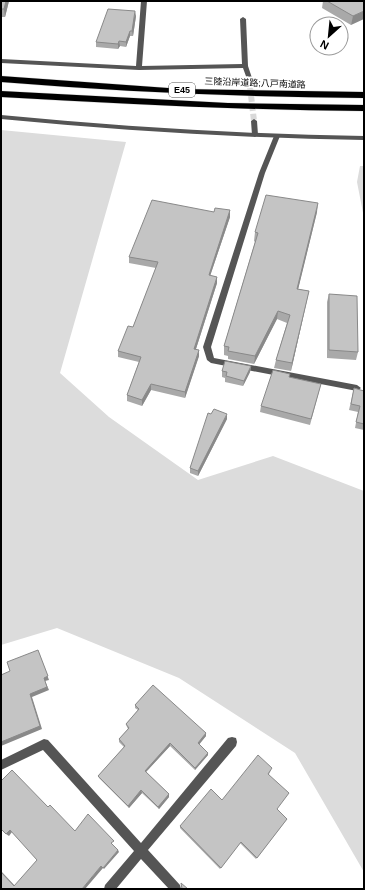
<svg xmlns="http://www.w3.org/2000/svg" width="365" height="890" viewBox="0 0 365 890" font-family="Arial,'Noto Sans JP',sans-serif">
<rect width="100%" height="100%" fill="#fff"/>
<path fill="#dcdcdc" d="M 1,130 L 126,142 L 60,373 L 109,417 L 198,480 L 273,456 L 364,491 L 364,872 L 295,753 L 179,678 L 57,628 L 1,645 Z
M 360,166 L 364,166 L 364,218 L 357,182 Z"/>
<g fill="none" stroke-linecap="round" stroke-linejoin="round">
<path stroke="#d9d9d9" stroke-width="6" stroke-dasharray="6 3" stroke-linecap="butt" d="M 249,78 L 254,121"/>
<g stroke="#dbdbdb" stroke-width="1">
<path id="motorway" d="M 1,76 L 182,89 L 364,92 L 364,98 C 243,97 122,92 1,82 Z
M 1,91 L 228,103 L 364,105 L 364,111 C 243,110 122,104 1,97 Z"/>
</g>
<path fill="#555" fill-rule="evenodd" d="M 277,134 L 280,136 L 265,173 L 211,347 L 214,358 L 357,385 L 361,388 L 357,391 L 211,363 L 207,360 L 203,347 L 259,173 L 274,136 Z"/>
<path fill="#555" fill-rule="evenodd" d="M 141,1 L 147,1 L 142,66 L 242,64 L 240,19 L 243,17 L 246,19 L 248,66 L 252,78 L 251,79 L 247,79 L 243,68 L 139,70 L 1,63 L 1,59 L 136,66 Z
M 254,119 L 257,121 L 258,135 L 255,137 L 252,135 L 251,121 Z
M 232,737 L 236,738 L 237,742 L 236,746 L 148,850 L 180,885 L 181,889 L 169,889 L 141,859 L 116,889 L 104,889 L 105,885 L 134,851 L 43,750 L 1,770 L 1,760 L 44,739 L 48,740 L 141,843 L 228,738 Z"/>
<path fill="#555" fill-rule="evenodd" d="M 1,115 C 122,127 243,134 364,136 L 364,140 C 243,138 122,131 1,119 Z"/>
<use href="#motorway" fill="#000" fill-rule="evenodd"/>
</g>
<path fill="#a9a9a9" d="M 1,1 L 9,1 L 5,17 L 1,17 Z
M 323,1 L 364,1 L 351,25 L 322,8 Z
M 136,16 L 133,36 L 130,36 L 126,47 L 120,46 L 118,49 L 96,47 L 96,42 Z
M 230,210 L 230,217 L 210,276 L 217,277 L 217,283 L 196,349 L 199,356 L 185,398 L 151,390 L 142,406 L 127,401 L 127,395 L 139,362 L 118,357 L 118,351 L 133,327 L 156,268 L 129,263 L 129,257 L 214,212 Z
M 317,212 L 298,289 L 309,291 L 291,371 L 274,368 L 276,360 L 287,323 L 277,319 L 254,364 L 228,359 L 228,356 L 224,355 L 224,346 L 255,242 L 254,241 L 255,232 Z
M 329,294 L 358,352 L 356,360 L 327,358 L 327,302 Z
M 251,366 L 250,372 L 243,386 L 225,382 L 225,378 L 222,377 L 222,371 Z
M 289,377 L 321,384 L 310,425 L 260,412 L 261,406 Z
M 354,388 L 364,391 L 364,430 L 355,428 L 358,412 L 349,410 Z
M 211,414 L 227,419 L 198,476 L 190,473 L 190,468 Z
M 135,705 L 206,736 L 199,744 L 208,753 L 208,755 L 195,770 L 170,746 L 146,772 L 169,794 L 169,797 L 159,809 L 142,793 L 129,808 L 99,778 L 98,776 L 124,747 L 119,742 L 119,739 L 128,729 L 127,727 L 126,724 L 138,710 L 135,708 Z
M 271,770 L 269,774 L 277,810 L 287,819 L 256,859 L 240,843 L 220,869 L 180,828 L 180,826 Z"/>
<path fill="#898989" d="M 6,1 L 9,1 L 5,17 L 4,9 Z
M 135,11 L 136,16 L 133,36 L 132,31 Z
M 364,11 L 364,19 L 351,25 L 353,16 Z
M 130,31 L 130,36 L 126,47 L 126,42 Z
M 119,41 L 120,46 L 118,49 L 118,44 Z
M 318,203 L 317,212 L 296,298 L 297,289 Z
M 230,210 L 230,217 L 208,282 L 209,275 Z
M 217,277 L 217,283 L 194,355 L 194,349 Z
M 309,291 L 307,300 L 291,371 L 292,363 Z
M 278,311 L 277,319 L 254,364 L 255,356 Z
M 199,350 L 199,356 L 185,398 L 185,392 Z
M 251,366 L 250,372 L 243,386 L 244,381 Z
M 151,384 L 151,390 L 142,406 L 142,400 Z
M 227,414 L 227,419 L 198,476 L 198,471 Z
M 38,650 L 49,680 L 45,681 L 49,690 L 32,697 L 42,729 L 1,746 L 1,742 L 30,694 L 44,678 Z
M 206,733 L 206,736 L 198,746 L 198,743 Z
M 170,743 L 170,746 L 145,773 L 145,771 Z
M 208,753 L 208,755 L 195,770 L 195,768 Z
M 141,790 L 142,793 L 129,808 L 128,806 Z
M 169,794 L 169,797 L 159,809 L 158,807 Z
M 10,830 L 12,832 L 9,836 L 6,834 Z
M 118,850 L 119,852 L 104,869 L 103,868 Z
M 101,866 L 103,868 L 85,889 L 82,889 Z
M 1,871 L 16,887 L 14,886 L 1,872 Z"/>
<path fill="#c4c4c4" stroke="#898989" d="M 1,1 L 6,1 L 4,9 L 1,9 Z
M 327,1 L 364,1 L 364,11 L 353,16 Z
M 108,9 L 135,11 L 132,31 L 130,31 L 126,42 L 119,41 L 118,44 L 96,42 Z
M 266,195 L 318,203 L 297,289 L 309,291 L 292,363 L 276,360 L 290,315 L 278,311 L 255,356 L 228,351 L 229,347 L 224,346 L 258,233 L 255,232 Z
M 152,200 L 214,212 L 215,208 L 230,210 L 209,275 L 217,277 L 194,349 L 199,350 L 185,392 L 151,384 L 142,400 L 127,395 L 141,357 L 118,351 L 128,326 L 133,327 L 158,262 L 129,257 Z
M 329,294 L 357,296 L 358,352 L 329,350 Z
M 225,361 L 251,366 L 244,381 L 226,376 L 227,372 L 222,371 Z
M 273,370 L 290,374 L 289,377 L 321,384 L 311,419 L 261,406 Z
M 354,388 L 364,391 L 364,424 L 356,422 L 360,406 L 351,404 Z
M 214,409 L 227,414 L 198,471 L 190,468 L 208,413 L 211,414 Z
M 38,650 L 48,676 L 44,678 L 47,687 L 30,694 L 40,726 L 1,742 L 1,675 L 10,671 L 7,662 Z
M 153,685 L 206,733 L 198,743 L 208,753 L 195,768 L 170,743 L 145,771 L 169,794 L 158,807 L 141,790 L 128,806 L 98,776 L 125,746 L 119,739 L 129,728 L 126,724 L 139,709 L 135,705 Z
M 258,755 L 272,768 L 268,774 L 289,793 L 277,809 L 287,819 L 257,858 L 241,842 L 221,868 L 180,826 L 211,789 L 222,800 Z
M 12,770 L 48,807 L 50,805 L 75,831 L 88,814 L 114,841 L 111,843 L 118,850 L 103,868 L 101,866 L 82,889 L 1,889 L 1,872 L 14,886 L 37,860 L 10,830 L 6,834 L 1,829 L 1,781 Z
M 181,883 L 188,889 L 179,889 L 182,889 Z"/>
<g text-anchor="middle" stroke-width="4" stroke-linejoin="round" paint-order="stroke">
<g font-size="9" fill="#000" stroke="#fff">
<text transform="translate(255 83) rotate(2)" y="3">三陸沿岸道路;八戸南道路</text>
</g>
<rect fill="#fff" stroke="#4c4c4c" stroke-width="1" x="169" y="83" width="26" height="14" rx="3"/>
<g font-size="9" font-weight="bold" fill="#000">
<text x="182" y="93">E45</text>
</g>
</g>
<rect width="365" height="890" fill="none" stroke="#000000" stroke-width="4"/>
<g transform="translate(329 36) rotate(207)"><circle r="19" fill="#ffffff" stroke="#999999"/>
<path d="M0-3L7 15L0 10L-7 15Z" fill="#000000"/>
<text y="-6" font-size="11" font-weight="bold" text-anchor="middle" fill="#000000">N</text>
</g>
</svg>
